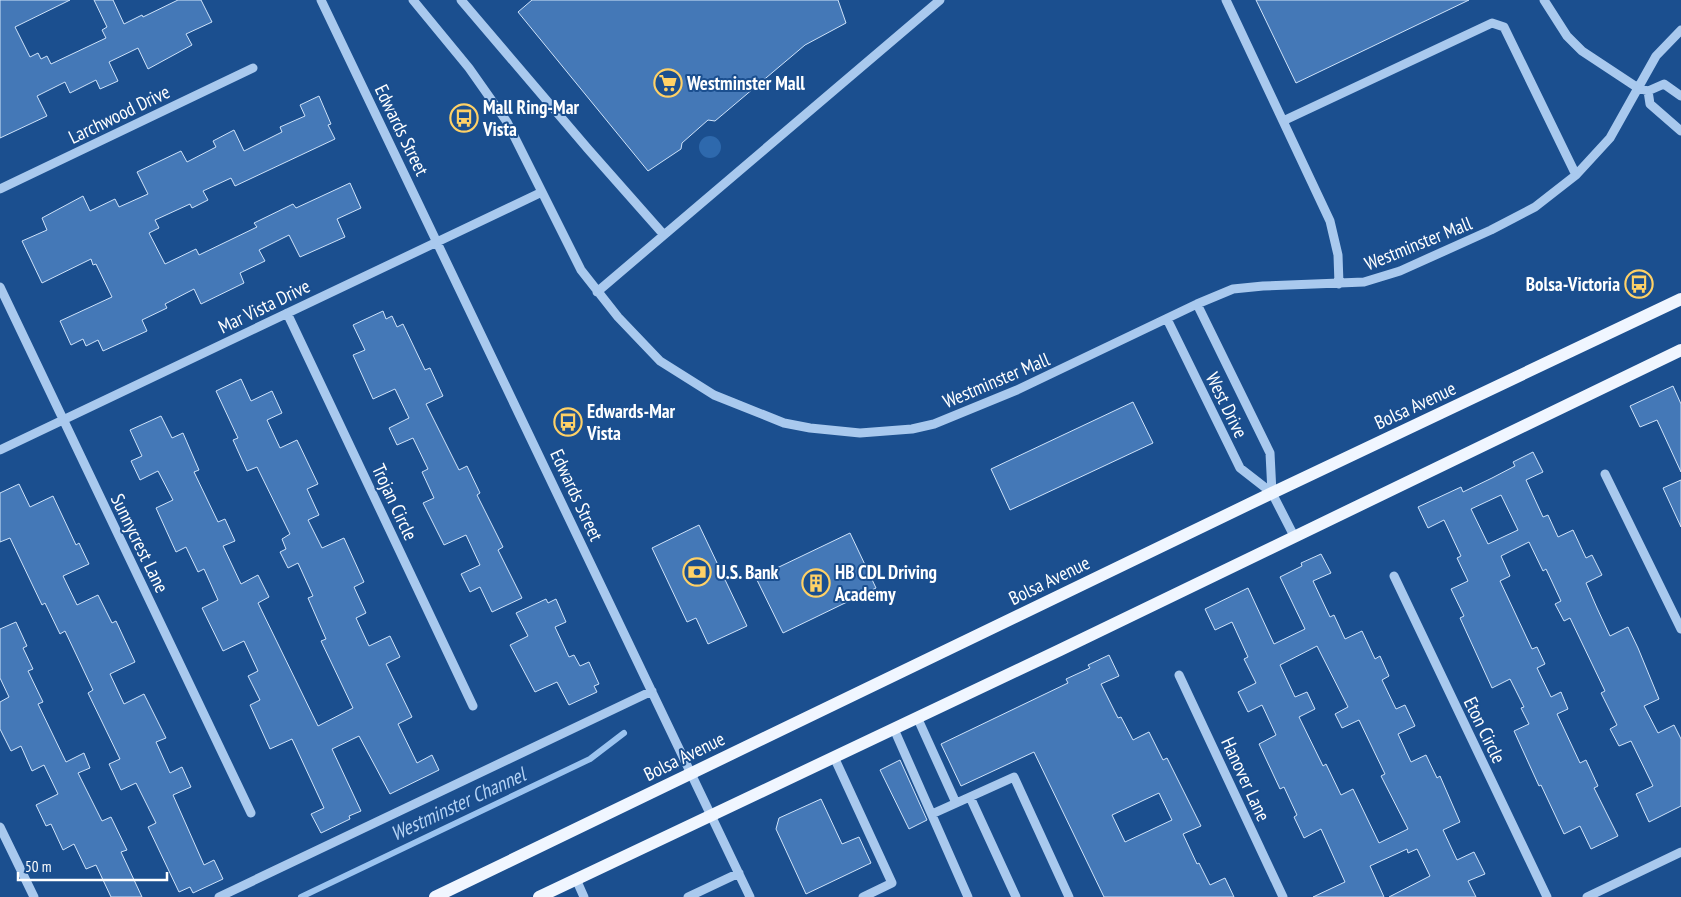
<svg xmlns="http://www.w3.org/2000/svg" width="1681" height="897" viewBox="0 0 1681 897" font-family="'PT Sans Narrow',sans-serif">
<rect width="100%" height="100%" fill="#1b4f8f"/>
<path fill="#2e69ad" d="M699 147a11 11 0 1 1 22 0a11 11 0 1 1-22 0Z"/>
<g fill="none" stroke-linecap="round" stroke-linejoin="round">
<path stroke="#9cc4f0" stroke-width="6" d="M 301,897 L 590,759 L 624,733"/>
</g>
<path fill="#4478b7" stroke="#cfe3fa" fill-rule="evenodd" d="M 0,0 L 70,0 L 15,27 L 30,57 L 38,53 L 41,59 L 47,56 L 51,64 L 106,38 L 102,30 L 107,27 L 94,0 L 113,0 L 124,24 L 142,15 L 143,17 L 178,0 L 201,0 L 212,22 L 186,34 L 192,45 L 148,69 L 138,48 L 109,62 L 118,81 L 100,89 L 96,80 L 70,93 L 65,82 L 37,96 L 47,116 L 0,138 Z
M 532,0 L 838,0 L 846,23 L 805,45 L 715,121 L 708,120 L 682,143 L 681,149 L 648,171 L 518,12 Z
M 1256,0 L 1469,0 L 1296,83 Z
M 319,96 L 331,124 L 328,125 L 335,139 L 235,186 L 231,178 L 203,191 L 208,200 L 192,208 L 190,204 L 155,220 L 159,228 L 149,233 L 165,264 L 196,249 L 199,255 L 257,227 L 254,223 L 293,204 L 296,208 L 350,183 L 361,208 L 337,219 L 345,237 L 300,257 L 289,235 L 259,250 L 265,261 L 240,273 L 244,283 L 201,304 L 194,289 L 165,304 L 167,308 L 142,320 L 147,331 L 103,351 L 98,340 L 86,346 L 83,339 L 71,345 L 60,321 L 112,297 L 96,264 L 93,265 L 91,259 L 42,283 L 22,241 L 47,230 L 42,218 L 83,196 L 90,211 L 115,199 L 119,207 L 148,194 L 137,172 L 181,151 L 187,162 L 216,147 L 213,141 L 234,130 L 244,151 L 282,132 L 280,127 L 305,116 L 300,105 Z
M 383,311 L 386,319 L 392,316 L 397,327 L 403,324 L 425,370 L 430,368 L 443,396 L 426,404 L 459,470 L 467,466 L 480,493 L 477,495 L 503,547 L 498,550 L 522,598 L 492,612 L 480,587 L 470,592 L 461,574 L 480,565 L 466,535 L 444,545 L 423,503 L 434,498 L 422,472 L 428,469 L 413,438 L 397,445 L 389,428 L 409,418 L 395,389 L 373,399 L 353,355 L 365,350 L 353,325 Z
M 241,379 L 251,401 L 272,391 L 282,413 L 267,420 L 280,448 L 297,440 L 318,484 L 307,489 L 319,515 L 308,520 L 322,548 L 344,538 L 364,582 L 354,587 L 366,613 L 356,618 L 369,646 L 390,636 L 400,657 L 386,664 L 412,717 L 398,724 L 417,763 L 432,755 L 439,770 L 390,794 L 359,736 L 332,749 L 361,811 L 349,816 L 350,819 L 321,833 L 311,814 L 324,808 L 292,739 L 270,749 L 250,705 L 260,700 L 248,676 L 258,671 L 244,641 L 223,651 L 202,608 L 218,600 L 204,569 L 198,572 L 186,547 L 176,552 L 156,508 L 173,500 L 158,471 L 140,480 L 131,461 L 142,456 L 130,430 L 161,416 L 172,438 L 183,433 L 199,470 L 194,472 L 218,522 L 225,519 L 235,541 L 223,546 L 241,584 L 258,575 L 269,597 L 258,603 L 318,726 L 353,708 L 321,641 L 326,639 L 308,598 L 313,596 L 298,563 L 288,568 L 280,552 L 286,549 L 282,539 L 290,534 L 257,467 L 247,471 L 233,440 L 238,438 L 216,391 Z
M 1673,386 L 1681,404 L 1681,472 L 1657,420 L 1640,427 L 1630,406 Z
M 1133,402 L 1153,443 L 1010,510 L 991,469 Z
M 1533,452 L 1543,472 L 1526,480 L 1543,517 L 1548,515 L 1558,537 L 1573,530 L 1586,558 L 1592,555 L 1602,575 L 1586,583 L 1597,608 L 1610,636 L 1628,627 L 1638,648 L 1659,699 L 1644,706 L 1658,733 L 1674,725 L 1681,739 L 1681,806 L 1649,822 L 1636,794 L 1653,786 L 1631,741 L 1619,746 L 1610,729 L 1617,725 L 1601,693 L 1605,691 L 1570,618 L 1564,621 L 1555,604 L 1561,601 L 1546,569 L 1543,571 L 1529,542 L 1501,556 L 1510,576 L 1500,581 L 1532,649 L 1537,647 L 1545,664 L 1537,668 L 1551,697 L 1561,692 L 1568,709 L 1557,714 L 1580,763 L 1586,760 L 1598,786 L 1594,788 L 1618,836 L 1591,849 L 1580,826 L 1564,834 L 1541,785 L 1539,786 L 1514,731 L 1529,724 L 1521,708 L 1524,707 L 1510,679 L 1492,688 L 1460,618 L 1464,616 L 1451,589 L 1468,581 L 1457,558 L 1461,556 L 1444,520 L 1428,528 L 1418,507 L 1461,487 L 1463,492 L 1492,478 L 1515,466 L 1513,462 ZM 1501,495 L 1518,530 L 1488,544 L 1471,509 Z
M 1681,480 L 1681,527 L 1663,488 Z
M 19,484 L 30,507 L 53,496 L 76,545 L 79,543 L 89,564 L 63,576 L 77,605 L 98,595 L 112,623 L 116,621 L 135,662 L 110,674 L 124,704 L 144,694 L 166,738 L 156,742 L 170,773 L 182,767 L 191,787 L 173,795 L 204,865 L 214,860 L 223,879 L 193,893 L 190,887 L 179,892 L 148,827 L 156,823 L 136,783 L 121,790 L 109,764 L 120,759 L 88,693 L 93,690 L 65,631 L 60,634 L 45,603 L 42,605 L 10,538 L 0,542 L 0,493 Z
M 699,525 L 747,626 L 708,644 L 696,618 L 687,622 L 652,548 Z
M 850,533 L 876,588 L 783,633 L 756,578 Z
M 1321,554 L 1331,573 L 1313,581 L 1330,617 L 1334,615 L 1345,639 L 1362,631 L 1375,659 L 1380,656 L 1389,676 L 1382,680 L 1396,709 L 1405,705 L 1415,726 L 1398,734 L 1411,762 L 1426,755 L 1437,778 L 1440,776 L 1460,822 L 1443,830 L 1457,860 L 1474,852 L 1485,874 L 1468,881 L 1476,897 L 1389,897 L 1430,876 L 1417,849 L 1408,853 L 1407,849 L 1370,866 L 1384,897 L 1313,897 L 1345,882 L 1321,829 L 1304,838 L 1294,817 L 1297,815 L 1284,787 L 1280,789 L 1259,744 L 1276,735 L 1262,705 L 1248,712 L 1238,692 L 1256,683 L 1244,659 L 1248,657 L 1232,622 L 1215,630 L 1205,609 L 1248,588 L 1274,644 L 1305,629 L 1280,577 L 1302,566 L 1301,563 ZM 1317,646 L 1348,707 L 1335,714 L 1342,728 L 1359,720 L 1385,774 L 1381,776 L 1408,829 L 1379,843 L 1353,789 L 1341,795 L 1326,764 L 1323,766 L 1299,717 L 1315,709 L 1307,692 L 1295,697 L 1280,665 Z
M 546,599 L 548,603 L 556,599 L 566,622 L 555,627 L 569,657 L 574,655 L 580,666 L 589,662 L 599,684 L 594,686 L 597,692 L 569,705 L 557,682 L 535,692 L 510,645 L 528,636 L 516,613 Z
M 16,622 L 27,646 L 23,648 L 33,669 L 28,671 L 43,702 L 38,704 L 66,762 L 84,753 L 90,768 L 78,773 L 102,821 L 111,817 L 127,850 L 121,852 L 142,897 L 111,897 L 96,865 L 86,869 L 74,844 L 63,850 L 51,824 L 46,826 L 36,805 L 58,794 L 44,765 L 32,771 L 21,746 L 11,751 L 0,729 L 0,702 L 9,697 L 0,678 L 0,629 Z
M 1109,655 L 1119,676 L 1101,684 L 1118,718 L 1121,717 L 1133,740 L 1149,732 L 1163,760 L 1167,758 L 1201,826 L 1183,834 L 1197,864 L 1199,863 L 1210,885 L 1225,878 L 1234,897 L 1104,897 L 1034,752 L 961,786 L 941,744 L 1068,683 L 1066,679 L 1090,668 L 1088,665 ZM 1159,793 L 1172,820 L 1125,842 L 1112,815 Z
M 900,760 L 927,820 L 909,829 L 880,770 Z
M 821,799 L 842,844 L 859,837 L 871,863 L 806,894 L 776,829 L 779,818 Z"/>
<g fill="none" stroke-linecap="round" stroke-linejoin="round">
<path stroke="#a9c9ee" stroke-width="9" d="M 321,0 L 750,897
M 413,0 L 469,68 L 507,122 L 581,270 L 618,317 L 660,361 L 714,395 L 784,423 L 810,428 L 860,433 L 912,429 L 934,424 L 1017,390 L 1197,304 L 1233,289 L 1263,286 L 1364,282 L 1400,271 L 1491,230 L 1535,207 L 1576,175 L 1610,138 L 1656,56 L 1681,30
M 461,0 L 588,149 L 664,235
M 1226,0 L 1330,221 L 1338,255 L 1339,284
M 1544,0 L 1567,36 L 1582,51 L 1638,88 L 1648,91 L 1664,84 L 1681,96
M 1648,91 L 1650,104 L 1681,131
M 1283,121 L 1492,23 L 1504,27 L 1576,175
M 0,189 L 253,68
M 0,287 L 251,813
M 597,292 L 940,0
M 1197,304 L 1270,453 L 1272,493 L 1294,536
M 287,313 L 473,706
M 1167,319 L 1240,468 L 1272,493
M 0,450 L 542,192
M 1605,474 L 1681,629
M 1394,576 L 1547,897
M 1179,675 L 1283,897
M 917,717 L 956,803
M 894,729 L 968,897
M 834,757 L 892,883 L 863,897
M 970,797 L 1016,897
M 932,814 L 1014,777 L 1069,897
M 0,827 L 34,897
M 576,879 L 584,897
M 219,897 L 652,691
M 688,897 L 739,873
M 1587,897 L 1681,852"/>
<path stroke="#f0f6ff" stroke-width="12" d="M 435,897 L 1272,493 L 1681,299
M 539,897 L 1060,650 L 1681,350"/>
</g>
<defs>
<g id="supermarket-ring" transform="scale(1.4375)"><circle r="9.5" fill="#1b4f8f" stroke="#ffd166" stroke-width="1.5"/><path d="M-6-5.5h2.5l.6 2H6L4.5 2H-2.5L-4.4-4H-6ZM-1.5 3.2a1.3 1.3 0 1 0 .1 0ZM3 3.2a1.3 1.3 0 1 0 .1 0Z" fill="#ffd166"/></g>
<g id="bus-ring" transform="scale(1.4375)"><circle r="9.5" fill="#1b4f8f" stroke="#ffd166" stroke-width="1.5"/><path d="M-5-6H5V4H4V6H2V4H-2V6H-4V4H-5ZM-3.5-4V0h7V-4ZM-3.5 1.2v1.5H-2V1.2ZM2 1.2v1.5H3.5V1.2Z" fill="#ffd166"/></g>
<g id="bank-ring" transform="scale(1.4375)"><circle r="9.5" fill="#1b4f8f" stroke="#ffd166" stroke-width="1.5"/><path d="M-6-4H6V4H-6ZM0-2.3a2.3 2.3 0 1 0 0 4.6a2.3 2.3 0 1 0 0-4.6Z" fill="#ffd166"/></g>
<g id="building-ring" transform="scale(1.4375)"><circle r="9.5" fill="#1b4f8f" stroke="#ffd166" stroke-width="1.5"/><path d="M-4-6H4V6H1V3H-1V6H-4ZM-2.5-4.3h1.7v1.8h-1.7ZM.8-4.3h1.7v1.8H.8ZM-2.5-1h1.7V.8h-1.7ZM.8-1h1.7V.8H.8Z" fill="#ffd166"/></g>
</defs>
<g fill-rule="evenodd">
<use href="#supermarket-ring" x="668" y="83"/>
<use href="#bus-ring" x="464" y="118"/>
<use href="#bus-ring" x="1639" y="284"/>
<use href="#bus-ring" x="568" y="422"/>
<use href="#bank-ring" x="697" y="572"/>
<use href="#building-ring" x="816" y="583"/>
</g>
<g text-anchor="middle" stroke-width="4" stroke-linejoin="round" paint-order="stroke">
<g font-size="19" font-weight="bold" fill="#fff" stroke="#1b4f8f" text-anchor="start">
<text x="687" y="90">Westminster Mall</text>
<text x="483" y="114">Mall Ring-Mar<tspan x="483" dy="22">Vista</tspan></text>
<text x="1620" y="291" text-anchor="end">Bolsa-Victoria</text>
<text x="587" y="418">Edwards-Mar<tspan x="587" dy="22">Vista</tspan></text>
<text x="716" y="579">U.S. Bank</text>
<text x="835" y="579">HB CDL Driving<tspan x="835" dy="22">Academy</tspan></text>
</g>
<g font-size="19" fill="#fff" stroke="#1b4f8f">
<text transform="translate(119 114) rotate(-26)" y="7">Larchwood Drive</text>
<text transform="translate(402 130) rotate(64)" y="7">Edwards Street</text>
<text transform="translate(1418 243) rotate(-22)" y="7">Westminster Mall</text>
<text transform="translate(264 306) rotate(-26)" y="7">Mar Vista Drive</text>
<text transform="translate(996 380) rotate(-23)" y="7">Westminster Mall</text>
<text transform="translate(1227 405) rotate(64)" y="7">West Drive</text>
<text transform="translate(1415 405) rotate(-25)" y="7">Bolsa Avenue</text>
<text transform="translate(577 495) rotate(65)" y="7">Edwards Street</text>
<text transform="translate(395 502) rotate(65)" y="7">Trojan Circle</text>
<text transform="translate(140 543) rotate(64)" y="7">Sunnycrest Lane</text>
<text transform="translate(1049 580) rotate(-26)" y="7">Bolsa Avenue</text>
<text transform="translate(1485 730) rotate(64)" y="7">Eton Circle</text>
<text transform="translate(684 756) rotate(-26)" y="7">Bolsa Avenue</text>
<text transform="translate(1246 779) rotate(65)" y="7">Hanover Lane</text>
</g>
<g font-size="20" font-style="italic" fill="#b5d3f5" stroke="#1b4f8f">
<text transform="translate(458 804) rotate(-25)" y="7">Westminster Channel</text>
</g>
</g>
<path d="M18 872v8h149v-8" fill="none" stroke="#ffffff" stroke-width="2.5"/>
<text x="25" y="872" font-size="15" fill="#ffffff" stroke="#1b4f8f" stroke-width="4" paint-order="stroke">50 m</text>
</svg>
